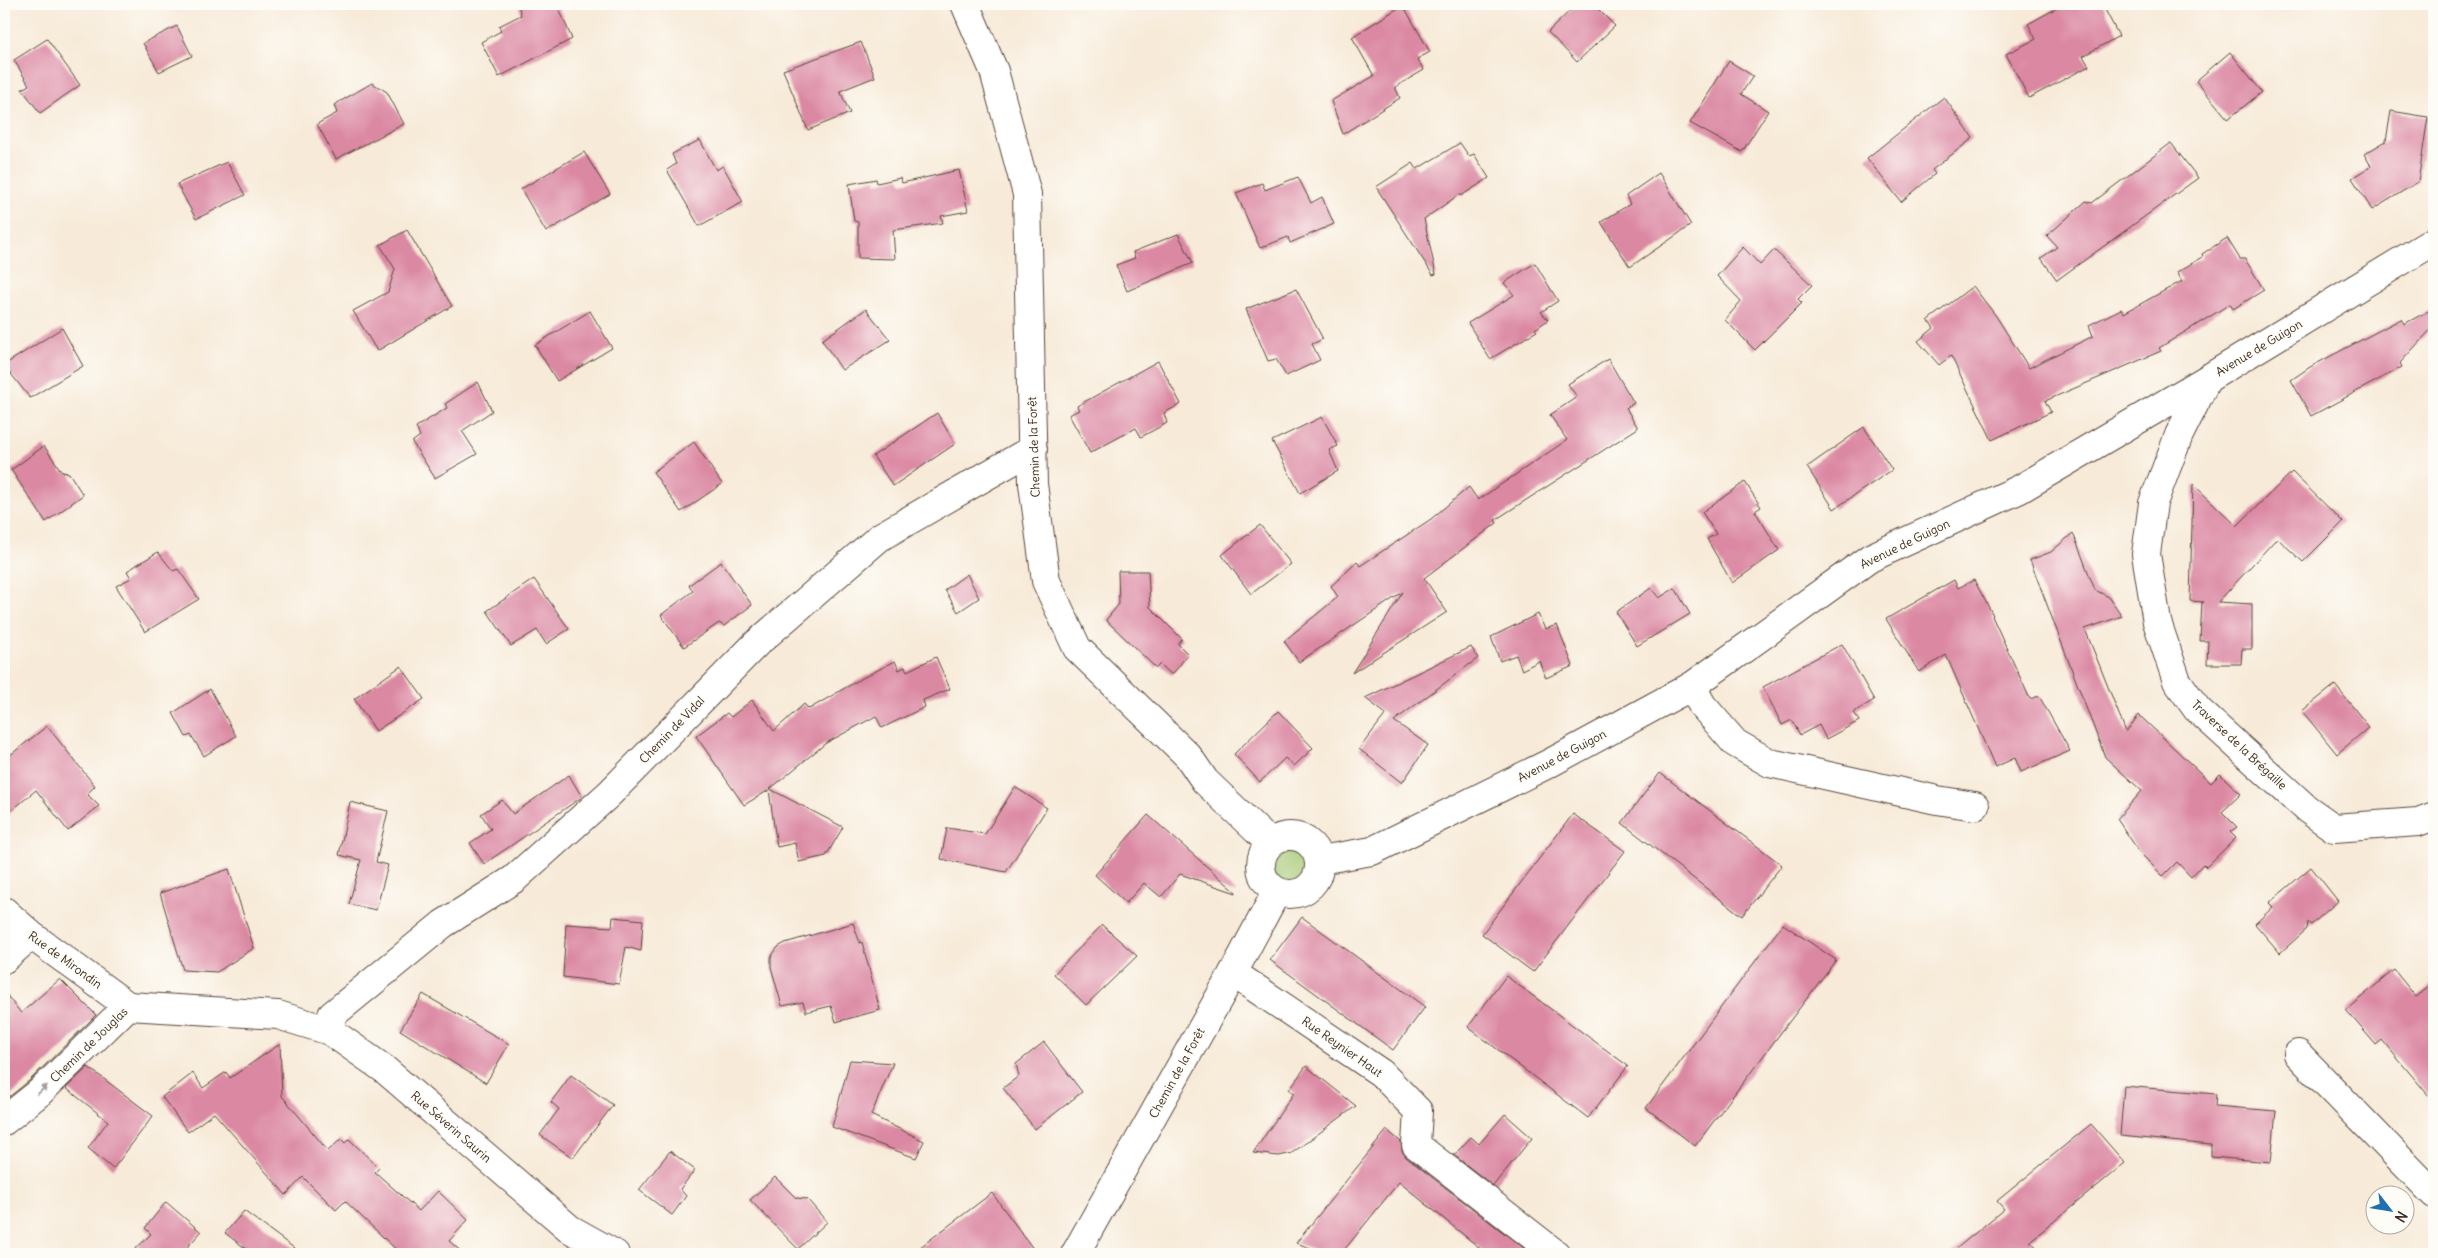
<svg xmlns="http://www.w3.org/2000/svg" width="2438" height="1258" viewBox="0 0 2438 1258" font-family="Delius,sans-serif">
<rect width="100%" height="100%" fill="#fdfcf7"/>
<filter id="ink" filterUnits="userSpaceOnUse"><feTurbulence type="fractalNoise" baseFrequency=".02" numOctaves="2"/><feDisplacementMap in="SourceGraphic" scale="10" xChannelSelector="R" yChannelSelector="G"/><feConvolveMatrix kernelMatrix="1 2 1 2 8 2 1 2 1" color-interpolation-filters="sRGB"/></filter>
<filter id="wash" filterUnits="userSpaceOnUse"><feTurbulence type="fractalNoise" baseFrequency=".0096" numOctaves="4" result="noise"/><feDisplacementMap in="SourceGraphic" scale="20" xChannelSelector="R" yChannelSelector="G"/><feGaussianBlur stdDeviation="1.12" result="paint"/><feColorMatrix in="noise" values="0 0 0 0 0 0 0 0 0 0 0 0 0 0 0 0 0 1.4 0 .05"/><feComposite in="paint" operator="in"/></filter>
<g filter="url(#wash)">
<rect width="100%" height="100%" fill="#f7ead8"/>
<path fill="#a2c670" stroke="#6e7847" d="M1261 865a29 29 0 1 1 58 0a29 29 0 1 1-58 0Z"/>
<g id="blocks">
<path fill="#db88a3" d="M 518,4 L 557,4 L 572,39 L 499,77 L 481,42 L 501,31 L 499,26 L 521,15 Z
M 1577,4 L 1593,4 L 1615,26 L 1577,62 L 1548,32 Z
M 2064,4 L 2102,4 L 2119,36 L 2083,56 L 2089,66 L 2029,98 L 2006,54 L 2036,39 L 2028,24 Z
M 1403,5 L 1430,52 L 1417,59 L 1424,70 L 1395,87 L 1400,98 L 1343,134 L 1331,101 L 1374,76 L 1352,37 Z
M 177,26 L 192,56 L 159,72 L 143,43 Z
M 47,39 L 80,85 L 40,113 L 22,89 L 29,85 L 14,60 Z
M 861,42 L 875,77 L 840,91 L 850,113 L 808,130 L 783,70 Z
M 2230,52 L 2262,92 L 2228,119 L 2196,81 Z
M 1729,61 L 1753,76 L 1741,94 L 1768,111 L 1742,152 L 1690,123 Z
M 372,83 L 387,92 L 404,124 L 336,159 L 317,124 L 337,113 L 334,105 Z
M 1944,97 L 1973,138 L 1932,170 L 1935,174 L 1901,202 L 1867,158 Z
M 2391,111 L 2428,117 L 2418,182 L 2372,210 L 2352,178 L 2371,166 L 2364,154 L 2386,141 Z
M 700,140 L 716,170 L 723,166 L 743,202 L 699,226 L 667,170 L 676,164 L 672,154 Z
M 1460,143 L 1469,156 L 1474,154 L 1489,178 L 1461,196 L 1460,194 L 1424,219 L 1436,274 L 1433,275 L 1376,187 L 1413,163 L 1417,169 Z
M 2171,143 L 2198,178 L 2057,280 L 2041,258 L 2057,247 L 2047,236 L 2086,201 L 2092,203 Z
M 584,152 L 610,194 L 546,232 L 521,189 Z
M 227,162 L 245,195 L 196,219 L 177,184 Z
M 959,170 L 968,211 L 941,216 L 943,223 L 893,230 L 895,259 L 858,258 L 858,222 L 854,221 L 849,184 L 876,179 L 877,183 L 900,178 L 902,183 Z
M 1659,173 L 1691,225 L 1630,267 L 1601,222 L 1630,204 L 1626,196 Z
M 1298,177 L 1311,203 L 1322,197 L 1334,224 L 1290,243 L 1288,237 L 1260,248 L 1236,193 L 1262,183 L 1265,190 Z
M 407,230 L 452,306 L 377,351 L 353,311 L 388,292 L 395,269 L 380,245 Z
M 1178,234 L 1193,263 L 1127,291 L 1116,265 L 1135,258 L 1133,252 Z
M 2227,238 L 2240,259 L 2245,259 L 2264,290 L 2233,309 L 2230,304 L 2159,348 L 2161,351 L 2045,401 L 2051,412 L 1992,440 L 1951,356 L 1939,365 L 1918,341 L 1934,328 L 1928,320 L 1973,286 L 1996,316 L 2029,368 L 2093,336 L 2089,325 L 2121,309 L 2124,313 L 2182,281 L 2177,272 L 2203,257 L 2202,254 Z
M 1743,247 L 1760,265 L 1774,250 L 1812,285 L 1798,299 L 1802,303 L 1755,350 L 1725,320 L 1741,301 L 1717,276 Z
M 1535,263 L 1558,301 L 1541,312 L 1548,320 L 1535,329 L 1537,331 L 1490,359 L 1468,323 L 1514,295 L 1504,283 Z
M 1296,289 L 1323,339 L 1312,344 L 1320,360 L 1286,376 L 1276,359 L 1268,361 L 1246,309 Z
M 2434,308 L 2434,326 L 2400,363 L 2402,367 L 2311,416 L 2291,380 L 2310,367 L 2401,319 L 2404,324 Z
M 866,309 L 890,340 L 842,370 L 822,340 Z
M 590,311 L 612,348 L 557,381 L 535,345 Z
M 62,328 L 83,366 L 30,398 L 4,365 Z
M 1608,359 L 1634,403 L 1626,408 L 1638,428 L 1495,520 L 1497,523 L 1424,578 L 1447,612 L 1352,673 L 1403,592 L 1299,662 L 1284,641 L 1338,597 L 1331,586 L 1357,562 L 1360,566 L 1431,519 L 1469,487 L 1478,500 L 1567,440 L 1550,415 L 1577,397 L 1568,384 Z
M 1158,361 L 1181,404 L 1164,413 L 1167,423 L 1141,437 L 1136,428 L 1090,453 L 1069,415 L 1079,410 L 1077,406 Z
M 478,382 L 492,411 L 462,431 L 477,454 L 435,478 L 412,442 L 420,436 L 416,427 L 447,408 L 445,404 Z
M 937,413 L 955,444 L 893,486 L 873,456 Z
M 1322,417 L 1338,446 L 1329,450 L 1338,471 L 1300,493 L 1272,441 Z
M 1864,427 L 1892,470 L 1834,509 L 1807,467 Z
M 694,442 L 722,484 L 681,512 L 653,472 Z
M 44,446 L 62,472 L 69,473 L 83,495 L 46,522 L 11,470 Z
M 2292,472 L 2343,522 L 2303,562 L 2277,538 L 2218,602 L 2252,604 L 2252,649 L 2242,649 L 2241,664 L 2207,664 L 2208,641 L 2200,641 L 2202,602 L 2204,602 L 2190,601 L 2193,484 L 2237,526 Z
M 1745,482 L 1761,507 L 1755,511 L 1779,550 L 1732,583 L 1707,539 L 1716,534 L 1702,512 Z
M 1260,525 L 1291,564 L 1251,594 L 1222,555 Z
M 2073,533 L 2095,590 L 2109,597 L 2122,616 L 2085,629 L 2126,732 L 2139,715 L 2211,783 L 2220,774 L 2241,794 L 2222,812 L 2237,827 L 2230,832 L 2236,838 L 2206,867 L 2203,864 L 2191,877 L 2177,862 L 2163,876 L 2140,853 L 2117,819 L 2142,791 L 2105,757 L 2030,560 L 2051,552 Z
M 158,552 L 173,571 L 178,569 L 199,599 L 145,632 L 116,586 L 131,578 L 127,571 Z
M 721,562 L 752,605 L 724,626 L 719,623 L 684,647 L 661,615 L 693,591 L 689,585 Z
M 1118,571 L 1148,571 L 1150,607 L 1182,639 L 1178,644 L 1188,654 L 1172,675 L 1160,664 L 1156,668 L 1106,620 L 1119,604 Z
M 967,574 L 979,598 L 958,612 L 945,590 Z
M 534,579 L 569,629 L 546,644 L 537,630 L 511,646 L 487,611 Z
M 1954,580 L 1958,588 L 1974,580 L 1993,615 L 1992,616 L 2030,699 L 2039,696 L 2070,751 L 2021,772 L 2015,758 L 1995,767 L 1946,655 L 1919,672 L 1886,619 Z
M 1651,588 L 1659,598 L 1675,588 L 1690,614 L 1637,646 L 1616,612 Z
M 1538,614 L 1545,629 L 1557,625 L 1573,666 L 1546,678 L 1539,661 L 1522,670 L 1516,655 L 1500,661 L 1491,637 Z
M 1842,644 L 1874,700 L 1854,712 L 1859,721 L 1826,739 L 1819,725 L 1800,735 L 1792,720 L 1782,725 L 1763,687 Z
M 1471,647 L 1478,658 L 1394,721 L 1428,745 L 1402,783 L 1359,749 L 1386,714 L 1365,698 Z
M 936,657 L 950,689 L 923,700 L 925,707 L 882,728 L 876,716 L 826,743 L 770,789 L 843,827 L 826,856 L 799,862 L 795,843 L 777,847 L 769,790 L 744,805 L 696,736 L 727,713 L 731,717 L 752,700 L 774,731 L 804,704 L 809,709 L 857,681 L 895,661 L 899,670 L 905,667 L 907,671 Z
M 401,666 L 424,699 L 376,731 L 354,699 Z
M 2335,685 L 2369,727 L 2337,754 L 2302,711 Z
M 210,689 L 236,736 L 204,756 L 191,735 L 186,737 L 173,713 Z
M 1278,711 L 1313,748 L 1294,766 L 1285,758 L 1260,782 L 1234,754 Z
M 47,726 L 95,786 L 87,794 L 99,806 L 68,831 L 36,790 L 4,817 L 4,760 Z
M 1660,773 L 1782,865 L 1742,916 L 1622,823 Z
M 569,775 L 582,797 L 484,864 L 470,843 L 491,829 L 481,814 L 502,800 L 513,814 Z
M 1015,787 L 1047,808 L 1006,872 L 941,859 L 947,828 L 985,834 Z
M 350,802 L 388,811 L 376,862 L 388,865 L 376,910 L 349,904 L 361,860 L 339,855 Z
M 1573,814 L 1625,851 L 1533,972 L 1482,934 Z
M 1148,815 L 1236,892 L 1236,893 L 1180,874 L 1161,897 L 1144,883 L 1126,903 L 1095,875 Z
M 2311,867 L 2338,901 L 2311,925 L 2308,922 L 2307,929 L 2280,953 L 2255,924 L 2273,907 L 2269,903 Z
M 229,869 L 254,948 L 217,972 L 183,970 L 160,893 Z
M 613,917 L 643,920 L 641,951 L 626,947 L 619,984 L 563,977 L 566,924 L 612,927 Z
M 1302,917 L 1425,1007 L 1393,1050 L 1270,960 Z
M 853,923 L 860,943 L 862,942 L 880,1010 L 836,1022 L 831,1006 L 806,1012 L 803,1002 L 782,1006 L 771,967 L 771,957 L 778,947 L 785,943 Z
M 1783,924 L 1836,960 L 1695,1146 L 1646,1108 Z
M 1102,925 L 1137,956 L 1086,1005 L 1054,974 Z
M 2394,970 L 2416,997 L 2434,983 L 2434,1102 L 2382,1040 L 2376,1045 L 2346,1010 Z
M 1506,976 L 1628,1066 L 1588,1118 L 1468,1027 Z
M 60,979 L 96,1015 L 29,1081 L 4,1101 L 4,992 L 21,1013 Z
M 423,994 L 509,1044 L 486,1083 L 400,1030 Z
M 1044,1042 L 1082,1092 L 1035,1129 L 1003,1088 L 1019,1076 L 1016,1064 Z
M 280,1044 L 282,1096 L 328,1151 L 341,1139 L 345,1143 L 349,1139 L 379,1168 L 375,1172 L 419,1211 L 438,1191 L 468,1220 L 449,1241 L 464,1254 L 401,1254 L 345,1201 L 336,1210 L 303,1177 L 286,1195 L 214,1113 L 188,1132 L 162,1097 L 193,1073 L 203,1088 L 226,1072 L 230,1078 Z
M 850,1060 L 893,1063 L 871,1115 L 924,1141 L 916,1158 L 832,1127 Z
M 1306,1066 L 1356,1106 L 1292,1153 L 1279,1156 L 1253,1153 L 1294,1093 L 1289,1090 Z
M 88,1067 L 153,1116 L 113,1169 L 88,1148 L 108,1121 L 66,1088 Z
M 571,1075 L 613,1105 L 573,1158 L 540,1135 L 559,1109 L 551,1102 Z
M 2124,1086 L 2216,1094 L 2215,1106 L 2276,1111 L 2271,1162 L 2211,1157 L 2211,1145 L 2120,1136 Z
M 1505,1114 L 1532,1138 L 1493,1186 L 1454,1155 L 1471,1137 L 1479,1144 Z
M 2091,1124 L 2125,1163 L 2030,1241 L 2044,1254 L 1950,1254 L 2004,1209 L 1997,1201 Z
M 1387,1130 L 1401,1142 L 1402,1151 L 1406,1157 L 1531,1254 L 1487,1254 L 1399,1182 L 1341,1254 L 1327,1254 L 1296,1243 Z
M 670,1151 L 695,1170 L 680,1189 L 686,1196 L 672,1215 L 639,1190 Z
M 775,1177 L 796,1198 L 807,1199 L 827,1222 L 798,1249 L 750,1200 Z
M 992,1193 L 1037,1254 L 911,1254 Z
M 166,1202 L 201,1232 L 181,1254 L 130,1254 L 151,1234 L 145,1228 Z
M 244,1211 L 302,1254 L 253,1254 L 225,1233 Z"/>
</g>
</g>
<g filter="url(#ink)">
<use href="#blocks" fill-opacity="0" stroke="#57473a" stroke-width="1"/>
<g fill="none" stroke-linecap="round" stroke-linejoin="round">
<g stroke="#57473a" stroke-width="30">
<path id="minor" d="M 965,4 L 994,71 L 1027,194 L 1033,484 L 1046,581 L 1077,648 L 1188,756 L 1205,781 L 1270,843
M 2207,379 L 2179,435 L 2153,503 L 2146,554 L 2157,622 L 2177,681 L 2197,709 L 2307,809 L 2334,828 L 2418,822 L 2434,816
M 1692,686 L 1702,705 L 1735,743 L 1770,763 L 1937,800 L 1975,806
M 4,911 L 31,935 L 128,1006
M 4,959 L 31,935
M 1233,973 L 1381,1073 L 1418,1111 L 1416,1145 L 1556,1254
M 330,1031 L 332,1015 L 443,924 L 514,879 L 609,794 L 756,644 L 880,537 L 1033,449
M 2298,1054 L 2434,1194"/>
</g>
<g stroke="#57473a" stroke-width="30">
<path id="tertiary" d="M1261 865a29 29 0 1 1 58 0a29 29 0 1 1-58 0Z
M 1320,860 L 1372,851 L 1550,763 L 1692,686 L 1870,558 L 2020,489 L 2207,379 L 2434,241
M 4,1121 L 39,1093 L 128,1006 L 278,1015 L 330,1031 L 384,1069 L 570,1229 L 615,1254
M 1075,1254 L 1233,973 L 1277,891"/>
</g>
<use href="#minor" stroke="#fff" stroke-width="28"/>
<use href="#tertiary" stroke="#fff" stroke-width="28"/>
</g>
<defs><path id="oneway-solid" d="M-6-.8H1V-3.2L6.5 0L1 3.2V.8H-6Z" transform="scale(1.25)"/></defs>
<use fill="#a79f9a" href="#oneway-solid" transform="translate(42 1090) rotate(-43)"/>
</g>
<g text-anchor="middle" stroke-width="4" stroke-linejoin="round" paint-order="stroke">
<g font-size="12" fill="#3b2a1e" stroke="#fdfcf7">
<text transform="translate(2259 348) rotate(-31)" y="4">Avenue de Guigon</text>
<text transform="translate(1034 447) rotate(-92)" y="4">Chemin de la Forêt</text>
<text transform="translate(1905 544) rotate(-26)" y="4">Avenue de Guigon</text>
<text transform="translate(672 730) rotate(-46)" y="4">Chemin de Vidal</text>
<text transform="translate(2239 745) rotate(43)" y="4">Traverse de la Brégaille</text>
<text transform="translate(1562 756) rotate(-28)" y="4">Avenue de Guigon</text>
<text transform="translate(65 960) rotate(36)" y="4">Rue de Mirondin</text>
<text transform="translate(89 1045) rotate(-44)" y="4">Chemin de Jouglas</text>
<text transform="translate(1342 1047) rotate(35)" y="4">Rue Reynier Haut</text>
<text transform="translate(1177 1073) rotate(-61)" y="4">Chemin de la Forêt</text>
<text transform="translate(451 1127) rotate(41)" y="4">Rue Séverin Saurin</text>
</g>
</g>
<rect width="2438" height="1258" fill="none" stroke="#fdfcf7" stroke-width="20"/>
<g transform="translate(2390 1210) rotate(121)"><circle r="24" fill="#fdfcf7" stroke="#afa8a0"/>
<path d="M0-4L9 19L0 12L-9 19Z" fill="#1f6fb2"/>
<text y="-8" font-size="14" font-weight="bold" text-anchor="middle" fill="#3b2a1e">N</text>
</g>
</svg>
